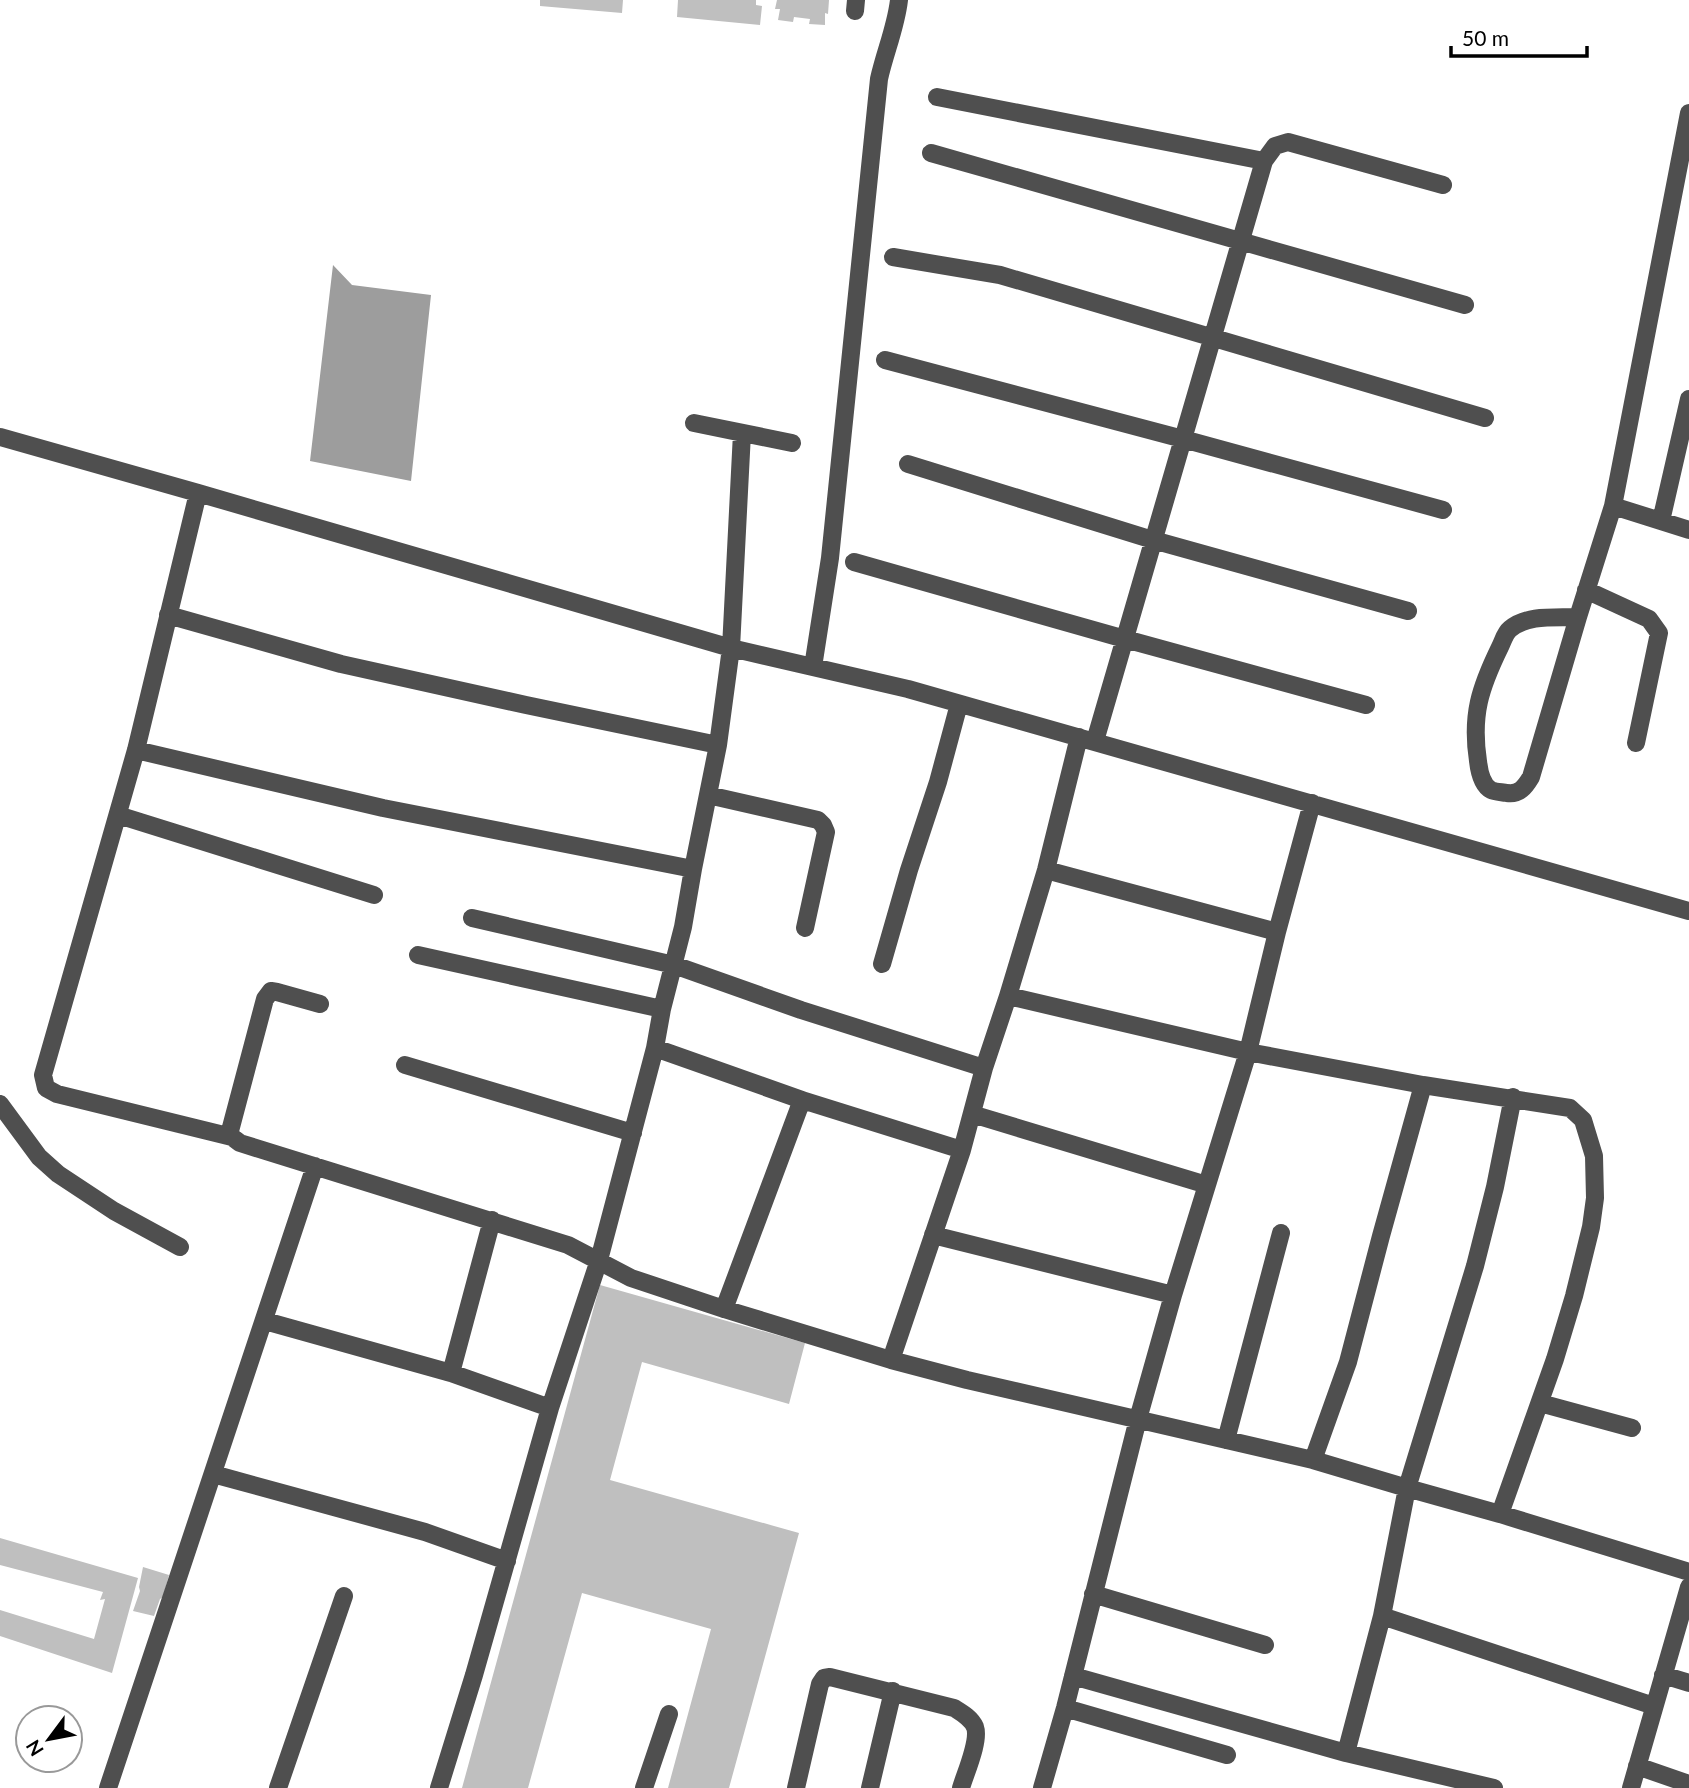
<svg xmlns="http://www.w3.org/2000/svg" width="1689" height="1788" viewBox="0 0 1689 1788" font-family="Lato,sans-serif">
<rect width="100%" height="100%" fill="#fff"/>
<path fill="#9d9d9d" d="M 333,265 L 352,285 L 431,295 L 411,481 L 310,461 Z"/>
<path fill="#bfbfbf" d="M 540,0 L 623,0 L 622,13 L 540,6 Z
M 678,0 L 756,0 L 756,5 L 762,6 L 760,25 L 677,17 Z
M 777,0 L 829,0 L 828,14 L 825,13 L 825,25 L 809,24 L 810,19 L 794,17 L 793,22 L 778,20 L 780,9 L 775,9 Z
M 600,1285 L 805,1343 L 789,1404 L 642,1362 L 610,1480 L 799,1533 L 729,1788 L 668,1788 L 711,1629 L 582,1593 L 528,1788 L 462,1788 Z
M 0,1538 L 138,1578 L 112,1673 L 0,1636 L 0,1610 L 94,1639 L 105,1599 L 100,1600 L 103,1592 L 0,1565 Z
M 143,1567 L 169,1575 L 163,1597 L 160,1599 L 154,1616 L 133,1611 L 140,1591 L 139,1587 Z"/>
<g fill="none" stroke-linecap="round" stroke-linejoin="round">
<path stroke="#4f4f4f" stroke-width="18" d="M 855,11 L 856,0
M 937,97 L 1264,161
M 931,153 L 1465,305
M 893,257 L 1000,275 L 1485,418
M 885,360 L 1183,439 L 1443,510
M 694,423 L 792,443
M 0,437 L 198,493 L 731,648 L 908,689 L 1689,911
M 908,464 L 1153,540 L 1408,611
M 198,493 L 136,750 L 43,1075 L 46,1088 L 57,1094 L 232,1137
M 1613,506 L 1689,530
M 1661,521 L 1689,399
M 854,562 L 1125,639 L 1366,705
M 1586,590 L 1649,619 L 1659,633 L 1636,743
M 168,615 L 341,664 L 526,705 L 718,745
M 1578,617 C 1556,618 1528,614 1510,629 C 1505,633 1503,641 1500,647 C 1480,688 1471,715 1478,761 C 1479,770 1482,785 1491,790 C 1495,792 1502,792 1507,793 C 1519,795 1525,787 1531,777 L 1578,617 L 1613,506 L 1689,113
M 813,667 L 830,558 L 879,79 C 885,52 896,27 899,0
M 1095,741 L 1264,161 L 1275,146 L 1288,142 L 1443,185
M 136,750 L 383,808 L 693,869
M 708,795 L 818,820 L 823,825 L 826,832 L 805,928
M 118,815 L 374,895
M 1046,870 L 1277,932
M 472,918 L 674,965 L 801,1010 L 984,1068
M 418,955 L 662,1009
M 882,964 L 909,870 L 938,782 L 959,704
M 1008,996 L 1248,1052 L 1423,1085 L 1570,1108 L 1583,1120 L 1594,1156 L 1595,1198 L 1591,1227 L 1574,1296 L 1555,1359 L 1500,1514
M 320,1004 L 277,992 L 271,991 L 265,999 L 230,1131 L 232,1137 L 240,1143 L 568,1245 L 631,1278 L 724,1309 L 891,1360 L 967,1380 L 1313,1460 L 1407,1488 L 1500,1514 L 1689,1572
M 655,1048 L 802,1100 L 962,1150
M 405,1065 L 633,1133
M 0,1104 L 39,1157 L 58,1174 L 114,1211 L 180,1247
M 972,1114 L 1207,1185
M 933,1235 L 1173,1295
M 724,1309 L 802,1100
M 265,1321 L 451,1373 L 550,1408
M 891,1360 L 962,1150 L 984,1068 L 1008,996 L 1046,870 L 1079,737
M 451,1373 L 492,1220
M 1540,1403 L 1632,1428
M 1226,1440 L 1281,1233
M 1313,1460 L 1348,1362 L 1381,1236 L 1423,1085
M 213,1474 L 425,1532 L 507,1561
M 1093,1594 L 1265,1645
M 1382,1616 L 1654,1706
M 1663,1675 L 1689,1683
M 1073,1676 L 1346,1753 L 1494,1788
M 1065,1708 L 1227,1755
M 1346,1753 L 1382,1616 L 1407,1488 L 1475,1266 L 1495,1187 L 1513,1097
M 1637,1766 L 1689,1784
M 108,1788 L 315,1166
M 278,1788 L 344,1596
M 439,1788 L 474,1675 L 550,1408 L 599,1260 L 655,1048 L 662,1009 L 683,927 L 693,869 L 718,745 L 731,648 L 742,433
M 644,1788 L 669,1714
M 796,1788 L 820,1684 L 824,1678 L 830,1677 L 954,1708 C 962,1713 971,1718 975,1727 C 980,1741 965,1774 961,1788
M 870,1788 L 893,1691
M 1042,1788 L 1065,1708 L 1138,1419 L 1173,1295 L 1248,1052 L 1277,932 L 1312,803
M 1631,1788 L 1689,1587"/>
</g>
<g transform="translate(49 1739) rotate(238)"><circle r="33" fill="#ffffff" stroke="#999999" stroke-width="2"/>
<path d="M0-5L12 26L0 18L-12 26Z" fill="#000000"/>
<text y="-10" font-size="19" font-weight="bold" text-anchor="middle" fill="#000000">N</text>
</g>
<path d="M1451 46v10h136v-10" fill="none" stroke="#000000" stroke-width="3.5"/>
<text x="1462" y="46" font-size="21" fill="#000000" stroke="#ffffff" stroke-width="5" paint-order="stroke">50 m</text>
</svg>
